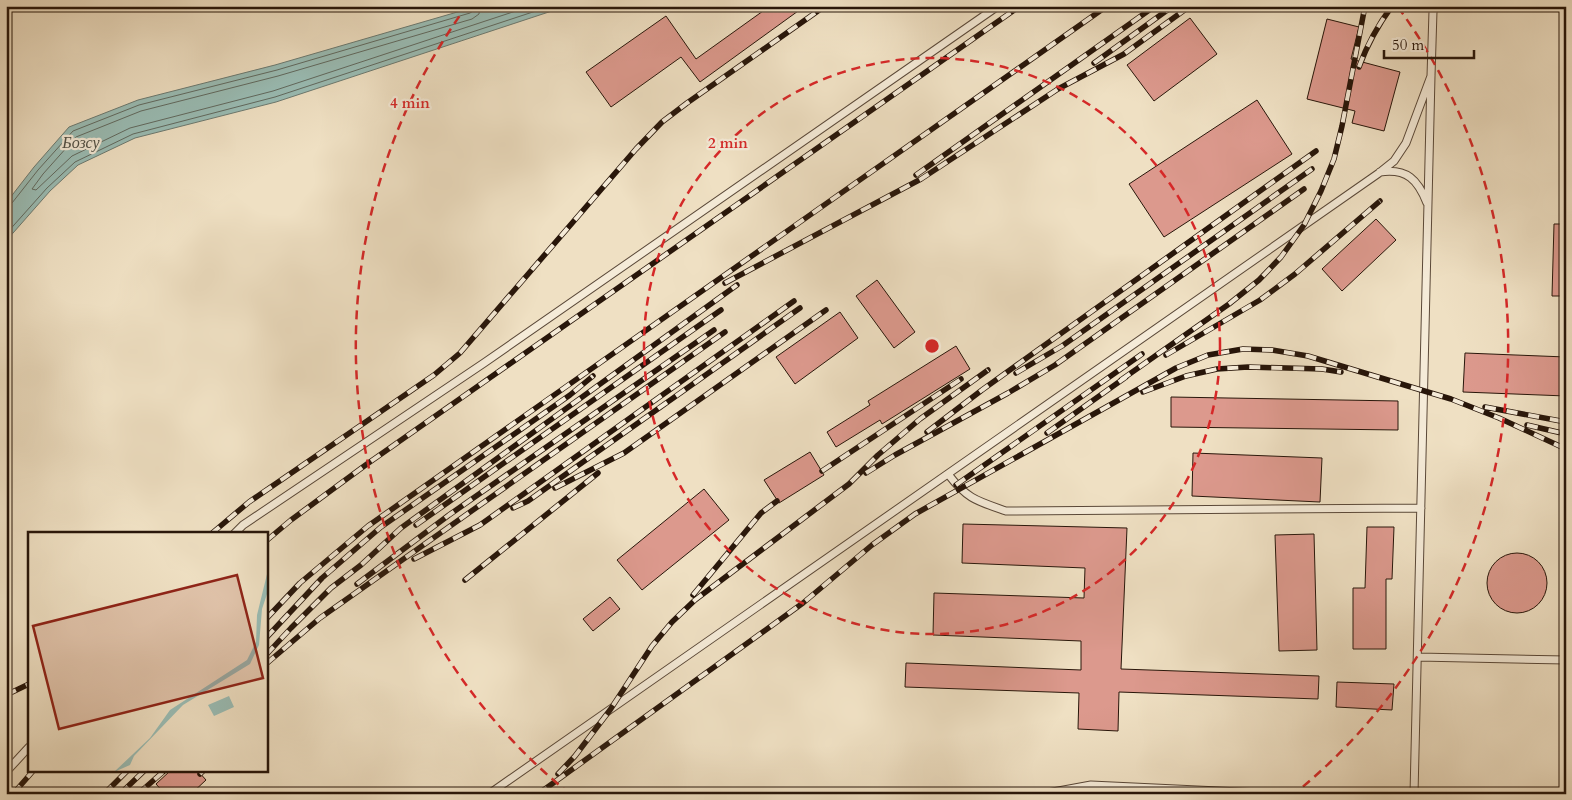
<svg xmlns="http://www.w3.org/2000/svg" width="1572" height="800" font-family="Cardo,serif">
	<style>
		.water { fill: #9abdb5; stroke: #6c7a71 }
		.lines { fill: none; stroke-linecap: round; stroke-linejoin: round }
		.shore { stroke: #616a60; stroke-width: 1 }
		.building { fill: #dc998d; stroke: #28160a }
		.service-casing { stroke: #5a4838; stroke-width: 9 }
		.service { stroke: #f5ebd8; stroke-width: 7 }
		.rail-casing { stroke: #28160a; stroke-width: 5.5 }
		.rail { stroke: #f5ebd8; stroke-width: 4; stroke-dasharray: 11; stroke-linecap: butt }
		.ring { fill: none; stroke: #d62828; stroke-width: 2.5; stroke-dasharray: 9 6 }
		.labels { text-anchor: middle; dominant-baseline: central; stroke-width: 4.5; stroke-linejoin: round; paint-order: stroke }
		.water-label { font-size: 16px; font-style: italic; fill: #505046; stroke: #f5ebd8 }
		.view { fill: #8f2418; fill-opacity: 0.15; stroke: #8f2418; stroke-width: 2.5 }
		.inset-edge { fill: none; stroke: #28160a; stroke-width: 2.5 }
		.centre { fill: #d62828; stroke: #f5ebd8; stroke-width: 2.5 }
		.ring-label { font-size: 15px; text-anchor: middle; font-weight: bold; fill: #d62828; stroke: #f5ebd8; stroke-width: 4.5; stroke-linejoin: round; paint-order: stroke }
	</style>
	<rect width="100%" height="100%" fill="#efe0c3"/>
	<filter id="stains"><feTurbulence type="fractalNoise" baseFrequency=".004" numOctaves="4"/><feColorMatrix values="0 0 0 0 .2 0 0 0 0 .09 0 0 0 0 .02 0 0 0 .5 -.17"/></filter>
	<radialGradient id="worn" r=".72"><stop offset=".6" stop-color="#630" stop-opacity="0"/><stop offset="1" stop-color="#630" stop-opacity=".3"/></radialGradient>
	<!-- water -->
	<path class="water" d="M478 6H567L276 102 135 138 78 165 50 191 6 241V203L34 167 69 127 138 100 275 65Z"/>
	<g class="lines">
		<!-- shore -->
		<path class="shore" d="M480 6 479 14 472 19 278 76 141 111 76 137 43 174 32 189 36 190 72 156 130 128 273 91 531 6
			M6 205 12 203 38 170 73 131 139 105 277 70 470 13 473 11 474 6
			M6 234 47 188 75 162 133 134 275 97 551 6"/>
	</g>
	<!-- building -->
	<path class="building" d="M770 6H805L700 82 681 57 611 107 586 72 666 16 696 59Z
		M1190 18 1217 54 1154 101 1127 65Z
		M1327 19 1359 27 1351 59 1400 72 1384 131 1352 123 1355 111 1307 99Z
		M1257 100 1292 154 1164 237 1129 184Z
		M1376 219 1396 240 1342 291 1322 269Z
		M1554 224H1566V296H1552Z
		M877 280 915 332 894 348 856 296Z
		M840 312 858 338 795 384 776 357Z
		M956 346 970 369 882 424 880 420 836 447 827 432 870 405 868 401Z
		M1465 353 1566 357V396L1463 392Z
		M1171 397 1398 401V430L1171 427Z
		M810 452 824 475 779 503 764 480Z
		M1193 453 1322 458 1320 502 1192 496Z
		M704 489 729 520 642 590 617 560Z
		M963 524 1127 528 1121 669 1319 676 1318 699 1119 692 1118 731 1078 729 1079 693 905 687 906 663 1081 670V641L933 635 934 593 1084 598 1085 568 962 563Z
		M1367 527H1394L1392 579H1386V649H1353V588H1365Z
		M1314 534 1317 650 1279 651 1275 535Z
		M1487 583a30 30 0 1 1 60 0a30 30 0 1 1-60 0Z
		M610 597 620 609 593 631 583 619Z
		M1337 682 1394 684 1392 710 1336 707Z
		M170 771H198L206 780 191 794H165L156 784Z"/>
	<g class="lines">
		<!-- service casing -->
		<g class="service-casing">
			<path id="service" d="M1380 172C1407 168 1418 180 1427 203
				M948 474C967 499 977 501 1006 511L1421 508
				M234 534 243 525 484 363 998 6
				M1418 657 1566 660
				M6 772 29 747
				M489 794 1379 173 1394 161 1406 143 1431 76
				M1042 794 1091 785 1283 794
				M1414 794 1431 76 1433 11 1437 6"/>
		</g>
		<!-- service -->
		<use href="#service" class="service"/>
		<!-- rail casing -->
		<g class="rail-casing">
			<path id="rail" d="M1094 63 1173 6
				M1359 67C1367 45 1378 25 1392 6
				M916 175 1155 6
				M725 283 921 179 1058 89 1124 54 1190 6
				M1166 355 1260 300 1295 274 1380 201
				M1016 373 1062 346 1312 169
				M1121 380 1229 304 1259 280 1281 257 1304 225 1321 191 1334 159 1342 126 1365 6
				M1143 392 1186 376 1217 369 1248 367 1322 369 1341 372
				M1485 407 1566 422
				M1527 425 1566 434
				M927 432 982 390 1316 151
				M1047 433 1126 377
				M822 471 961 379
				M866 473 895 455 1008 393 1055 365 1304 189
				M956 485 1142 354
				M555 488 624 453 826 310
				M513 508 528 501 800 308
				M416 525 721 310
				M211 534 249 502 434 375 460 353 636 149 662 122 687 103 825 6
				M266 541 291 520 367 464 1020 6
				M414 559 480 525 794 301
				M465 580 598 473
				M357 584 449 515 714 330
				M693 595 761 513 777 501
				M266 619 300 583 368 526 1107 6
				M266 638 322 578 381 527 570 395 593 376
				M266 655 291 628 331 588 361 565 401 528 737 285
				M266 664 320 618 725 332
				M6 695 29 684
				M200 774 203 771
				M558 774 575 756 610 710 652 646 672 622 695 600 849 484 878 455 920 419 988 370
				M13 794 33 771
				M104 794 127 771
				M120 794 144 771
				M138 794 164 771
				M159 794 162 791
				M538 794 803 603 872 545 915 514 1176 368 1208 355 1243 349 1272 350 1308 356 1451 399 1499 418 1566 449"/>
		</g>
		<!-- rail -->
		<use href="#rail" class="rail"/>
	</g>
	<!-- distance rings -->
	<g class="ring">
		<circle cx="932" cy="346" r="288"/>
		<path d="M570 794A576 576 0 0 1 466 7M1398 7A576 576 0 0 1 1294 794"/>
	</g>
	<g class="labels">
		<!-- water labels -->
		<g class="water-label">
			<text x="81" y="143">Бозсу</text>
		</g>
	</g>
	<!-- overview -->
	<g transform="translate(28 532)">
		<rect width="240" height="240" fill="#efe0c3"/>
		<path d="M240 38V59L234 77 231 113 222 132 155 173 106 224 102 233 86 240 122 206 142 178 219 128 228 110 229 83ZM201 164 206 175 186 184 180 173Z" fill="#9abdb5"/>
		<path class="view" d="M209 43 235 146 31 197 5 94Z"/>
		<rect width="240" height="240" class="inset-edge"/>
	</g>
	<circle cx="932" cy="346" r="8" class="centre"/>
	<g class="ring-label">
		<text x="410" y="108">4 min</text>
		<text x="728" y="148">2 min</text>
	</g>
	<!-- margin -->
	<rect width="1572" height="800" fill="none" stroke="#efe0c3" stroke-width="25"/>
	<rect x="8" y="8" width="1557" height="785" fill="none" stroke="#28160a" stroke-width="2.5"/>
	<rect x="12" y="12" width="1547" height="775" fill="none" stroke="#28160a"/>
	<!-- scale -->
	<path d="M1384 50v8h90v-8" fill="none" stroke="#28160a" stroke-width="2.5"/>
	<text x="1392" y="50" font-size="15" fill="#28160a" stroke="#f5ebd8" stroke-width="4" paint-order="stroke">50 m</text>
	<rect width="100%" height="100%" filter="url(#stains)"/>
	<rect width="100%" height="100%" fill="url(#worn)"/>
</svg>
